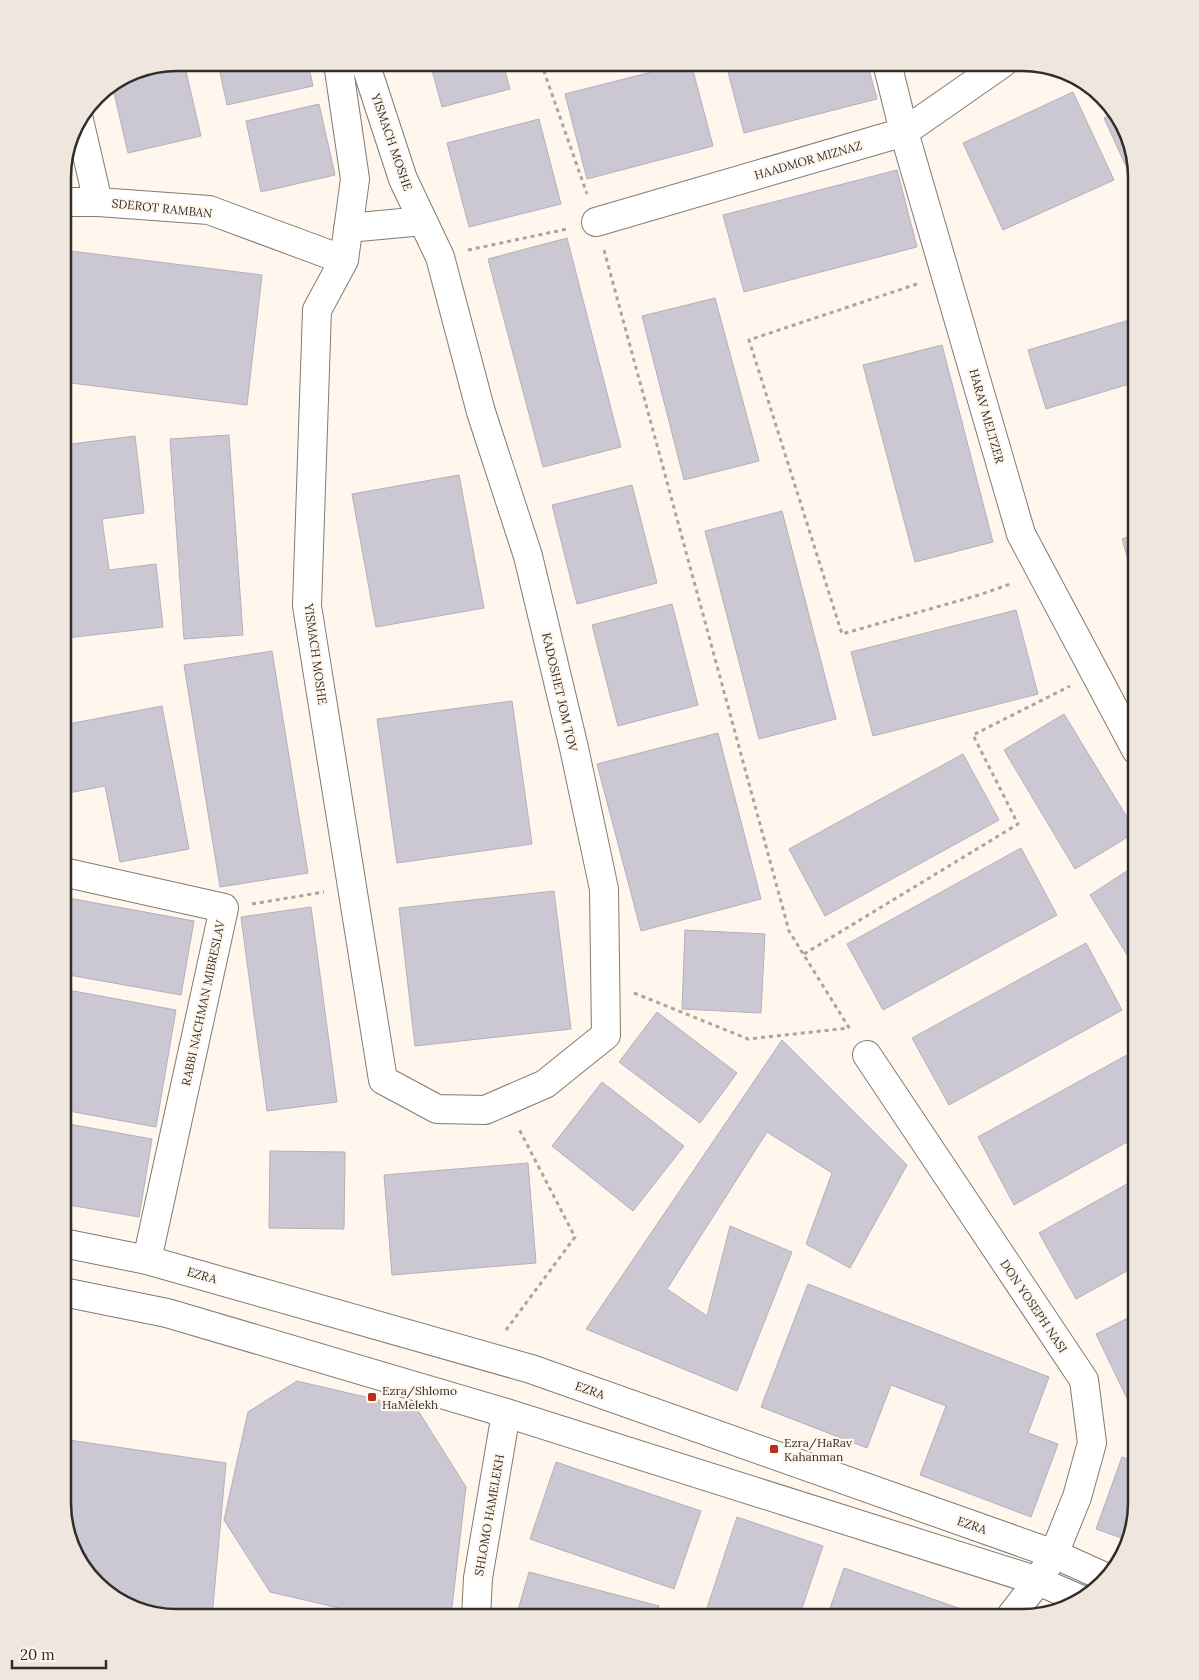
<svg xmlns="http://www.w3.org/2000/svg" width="1199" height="1680" font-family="Lora,serif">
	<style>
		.building { fill: #ccc8d3; stroke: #b4b0bb }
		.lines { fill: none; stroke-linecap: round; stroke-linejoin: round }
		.street-casing { stroke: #827b72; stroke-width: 30 }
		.secondary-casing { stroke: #827b72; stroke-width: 30 }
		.path { stroke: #aba59e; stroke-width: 3; stroke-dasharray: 4 4; stroke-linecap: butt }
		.street { stroke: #fff; stroke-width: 28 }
		.secondary { stroke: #fff; stroke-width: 28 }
		.poi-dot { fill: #bb2e1e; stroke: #fff6ed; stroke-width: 2 }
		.labels { text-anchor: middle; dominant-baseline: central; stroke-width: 4.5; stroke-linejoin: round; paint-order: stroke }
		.street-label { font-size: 12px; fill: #312e2a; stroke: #fff6ed }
		.poi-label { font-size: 12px; fill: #312e2a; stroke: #fff6ed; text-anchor: start }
		.rim { fill: none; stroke: #312e2a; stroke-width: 2.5 }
	</style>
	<rect width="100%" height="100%" fill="#fff6ed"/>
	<!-- building -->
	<path class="building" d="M177 62 184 63 201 136 128 153 112 84 133 71Z
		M218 63H308L313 86 227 105Z
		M430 63H503L510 89 442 107Z
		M687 63H691L713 146 587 179 565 94Z
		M762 63H867L877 99 744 133 728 72Z
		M1073 92 1114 180 1003 230 963 143Z
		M319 104 335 175 261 192 246 121Z
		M1115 113 1121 119 1136 177V188L1104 118Z
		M539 119 561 204 469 227 447 143Z
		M897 170 917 247 744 292 723 215Z
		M567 238 621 447 543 467 488 259Z
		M63 250 262 275 247 405 63 382Z
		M715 298 759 461 684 480 642 316Z
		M1136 318V382L1046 409 1028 350Z
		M942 345 993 542 915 562 863 365Z
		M229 435 243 635 184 639 170 439Z
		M135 436 144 513 102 519 109 570 156 564 163 627 66 638 63 614V445Z
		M459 475 484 608 376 627 352 494Z
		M632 485 657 583 577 604 552 505Z
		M782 511 836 719 759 739 705 531Z
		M1136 534V588L1122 539Z
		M672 604 698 705 618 726 592 625Z
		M1016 610 1038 694 873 736 851 652Z
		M272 651 308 873 220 887 184 665Z
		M63 670 66 706H63Z
		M512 701 532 844 397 863 377 719Z
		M162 706 189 849 120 862 105 786 63 794V725Z
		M1064 714 1136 832 1075 869 1004 750Z
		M718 733 761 899 641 931 597 764Z
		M963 754 999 820 825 916 789 849Z
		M1021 848 1057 915 883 1010 847 944Z
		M1136 865V969L1090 895Z
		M554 891 571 1029 415 1046 399 908Z
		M63 897 194 921 181 995 63 974Z
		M311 907 337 1102 267 1111 241 917Z
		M685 930 765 934 761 1013 682 1009Z
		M1086 943 1122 1010 949 1105 912 1038Z
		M63 989 176 1010 156 1127 63 1110Z
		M657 1012 737 1073 700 1123 619 1062Z
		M782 1040 907 1165 850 1268 806 1244 832 1173 767 1132 667 1289 707 1316 730 1226 792 1252 737 1391 586 1329Z
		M1136 1050V1137L1014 1205 978 1137Z
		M602 1082 684 1146 633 1211 552 1146Z
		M63 1123 152 1139 139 1217 63 1204Z
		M270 1151 345 1152 344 1229 269 1228Z
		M528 1163 536 1263 392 1275 384 1175Z
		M1136 1179V1266L1076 1299 1039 1233Z
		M808 1284 1049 1377 1028 1433 1058 1444 1031 1517 920 1475 946 1406 891 1385 867 1448 761 1407Z
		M1136 1314V1414L1135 1415 1096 1334Z
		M297 1381 417 1409 466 1487 452 1607 436 1617H378L270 1592 224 1520 248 1412Z
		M69 1440 226 1463 212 1617H170L119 1602 78 1561 63 1504Z
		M1122 1457 1136 1462V1503L1127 1540 1096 1529Z
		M556 1462 701 1511 674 1589 530 1539Z
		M737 1517 823 1546 799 1617H704Z
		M844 1568 967 1611 964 1617H827Z
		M529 1572 659 1606 656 1617H516Z"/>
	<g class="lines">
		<!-- street casing -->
		<g class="street-casing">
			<path id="street" d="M338 63 355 179 344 260 317 310 307 606 383 1080 437 1109 485 1110 545 1084 606 1035 604 889 574 748 528 556 481 412 440 257 403 179 365 63
				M887 63 904 132 1021 534 1136 750
				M79 120 98 202
				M63 202H98L209 210 344 260
				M596 222 904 132 1003 63
				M348 228 423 221
				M63 872 224 908 147 1260
				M867 1055 1084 1380 1092 1443 1077 1497 1054 1554 1038 1581 1010 1617
				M476 1617 478 1578 506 1413"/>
		</g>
		<!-- secondary casing -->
		<g class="secondary-casing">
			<path id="secondary" d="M63 1243 147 1260 531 1369 1054 1554 1105 1577
				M63 1292 167 1313 506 1413 1038 1581 1082 1600"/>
		</g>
		<!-- path -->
		<path class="path" d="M541 63 587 194
			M468 250 567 229
			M604 250 789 931 851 1031
			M917 284 749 340 842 634 979 595 1013 583
			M252 904 324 892
			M804 954 1018 824 973 735 1070 686
			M634 993 748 1039 849 1028
			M506 1330 575 1237 518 1127"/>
		<!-- street -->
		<use href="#street" class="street"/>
		<!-- secondary -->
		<use href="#secondary" class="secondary"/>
	</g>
	<!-- markers -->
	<g class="poi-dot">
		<rect x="367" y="1392" width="10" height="10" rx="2.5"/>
		<rect x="769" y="1444" width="10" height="10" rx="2.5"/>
	</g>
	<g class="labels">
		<!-- street labels -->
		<g class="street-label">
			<text transform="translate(392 142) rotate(71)">YISMACH MOSHE</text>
			<text transform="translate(808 160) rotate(-16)">HAADMOR MIZNAZ</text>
			<text transform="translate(162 208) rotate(6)">SDEROT RAMBAN</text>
			<text transform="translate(987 416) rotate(74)">HARAV MELTZER</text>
			<text transform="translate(316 654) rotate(82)">YISMACH MOSHE</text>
			<text transform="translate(560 692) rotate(77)">KADOSHET JOM TOV</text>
			<text transform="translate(203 1003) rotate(-78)">RABBI NACHMAN MIBRESLAV</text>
			<text transform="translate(202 1275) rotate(16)">EZRA</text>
			<text transform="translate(1034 1306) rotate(56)">DON YOSEPH NASI</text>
			<text transform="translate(590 1390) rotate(19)">EZRA</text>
			<text transform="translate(489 1515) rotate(-80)">SHLOMO HAMELEKH</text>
			<text transform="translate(972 1525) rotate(19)">EZRA</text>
		</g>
		<!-- poi labels -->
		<g class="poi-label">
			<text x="382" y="1390">Ezra/Shlomo<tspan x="382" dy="14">HaMelekh</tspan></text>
			<text x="784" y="1442">Ezra/HaRav<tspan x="784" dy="14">Kahanman</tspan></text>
		</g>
	</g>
	<!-- crop -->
	<path d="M0 0H1199V1680H0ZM177 71H1022A106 106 0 0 1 1128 177V1503A106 106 0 0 1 1022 1609H177A106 106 0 0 1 71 1503V177A106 106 0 0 1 177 71Z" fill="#efe6dd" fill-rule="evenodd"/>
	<path class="rim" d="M177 71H1022A106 106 0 0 1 1128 177V1503A106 106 0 0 1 1022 1609H177A106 106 0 0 1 71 1503V177A106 106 0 0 1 177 71Z"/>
	<!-- scale -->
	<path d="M12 1660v8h94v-8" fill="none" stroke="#312e2a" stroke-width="2.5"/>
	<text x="20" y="1660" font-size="15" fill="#312e2a" stroke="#fff6ed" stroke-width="4" paint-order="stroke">20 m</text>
</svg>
